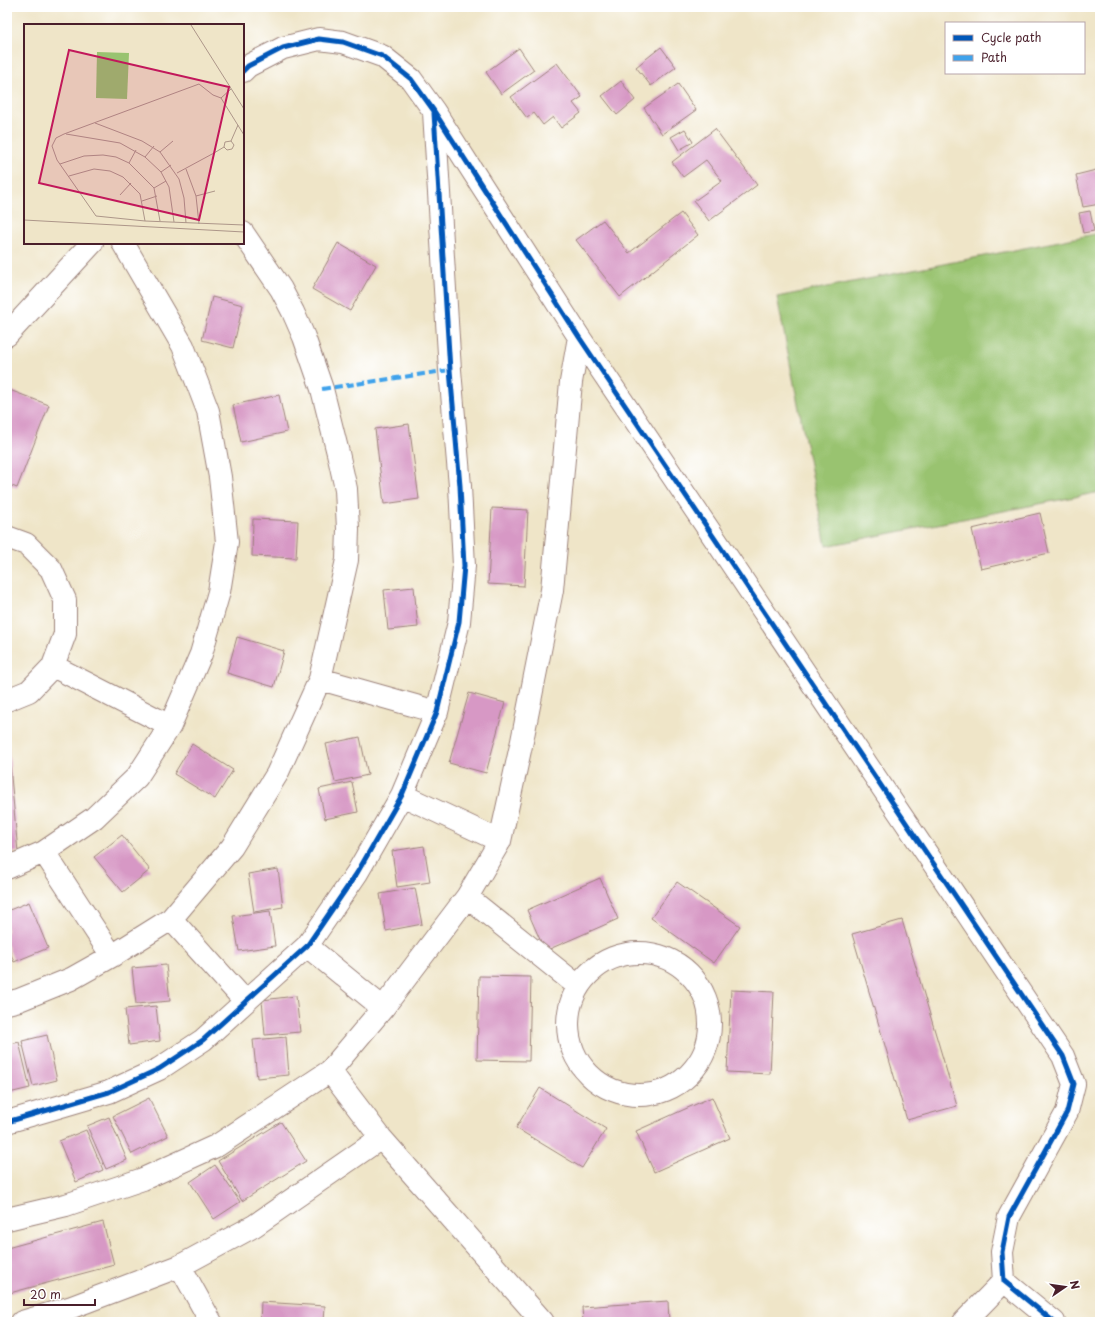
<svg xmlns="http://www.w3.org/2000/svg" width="1107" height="1329" font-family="'Playpen Sans',sans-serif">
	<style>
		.green { fill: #99c370; stroke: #72714e }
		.building { fill: #d798c5 }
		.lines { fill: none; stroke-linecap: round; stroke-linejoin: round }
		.minor-casing { stroke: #9c827a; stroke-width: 24 }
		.minor { stroke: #fff; stroke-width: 22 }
		.quiet { stroke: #40a2eb; stroke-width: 4; stroke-dasharray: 8 4; stroke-linecap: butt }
		.cycleway-casing { stroke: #fff; stroke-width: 8 }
		.cycleway { stroke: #0057b8; stroke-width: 5 }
		.inset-road { fill: none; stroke: #ad9689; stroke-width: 1 }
		.view { fill: #c2185b; fill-opacity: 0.15; stroke: #c2185b; stroke-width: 2 }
		.inset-edge { fill: none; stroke: #4a1f2b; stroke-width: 2 }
	</style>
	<rect width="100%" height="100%" fill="#fff"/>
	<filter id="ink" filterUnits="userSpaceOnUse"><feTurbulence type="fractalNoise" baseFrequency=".025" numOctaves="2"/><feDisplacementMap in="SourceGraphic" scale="8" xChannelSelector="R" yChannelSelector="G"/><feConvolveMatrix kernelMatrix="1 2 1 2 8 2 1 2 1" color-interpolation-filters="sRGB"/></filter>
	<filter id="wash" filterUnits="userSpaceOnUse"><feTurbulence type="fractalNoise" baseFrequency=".012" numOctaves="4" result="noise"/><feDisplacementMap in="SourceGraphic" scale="16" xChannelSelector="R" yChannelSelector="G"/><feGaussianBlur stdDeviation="0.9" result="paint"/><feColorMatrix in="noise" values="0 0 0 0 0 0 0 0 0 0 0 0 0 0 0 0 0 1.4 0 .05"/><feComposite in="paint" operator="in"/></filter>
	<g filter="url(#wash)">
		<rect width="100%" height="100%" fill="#efe5c8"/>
		<!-- green -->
		<path class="green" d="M1100 233V492L826 546 777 297Z"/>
		<g id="blocks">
			<!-- building -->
			<path class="building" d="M661 47 676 67 651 86 636 67Z
				M519 48 534 70 501 94 486 72Z
				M557 63 582 97 573 103 581 113 561 128 553 117 543 125 534 113 527 118 511 97Z
				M621 81 635 100 617 115 602 96Z
				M678 84 696 110 662 134 644 108Z
				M685 129 693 142 679 150 671 137Z
				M715 129 757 185 709 221 694 201 722 181 706 160 683 177 672 162Z
				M1100 169V204L1083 207 1076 175Z
				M1090 211 1094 231 1083 233 1079 213Z
				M681 213 698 235 620 297 576 240 603 220 629 253Z
				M338 243 376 265 350 311 312 289Z
				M212 297 243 305 233 348 202 340Z
				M7 389 49 405 17 488 7 484Z
				M279 395 287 432 241 442 233 405Z
				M409 424 419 499 384 504 375 429Z
				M492 508 528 510 524 586 488 584Z
				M1040 513 1049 553 981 569 972 529Z
				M253 519 298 521 296 558 252 556Z
				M414 587 418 627 388 630 384 590Z
				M237 637 284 651 274 687 227 673Z
				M469 693 505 703 486 773 449 763Z
				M360 737 368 775 335 782 326 744Z
				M7 744H8L18 852 7 853Z
				M192 744 233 770 215 799 174 774Z
				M352 782 358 812 325 819 319 789Z
				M122 835 150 870 123 892 94 857Z
				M424 846 430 882 397 887 392 851Z
				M278 869 283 907 254 912 248 874Z
				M600 878 618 919 545 951 527 910Z
				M677 882 740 926 714 963 651 918Z
				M415 888 422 924 386 931 380 894Z
				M29 902 48 948 14 962 7 944V911Z
				M270 911 275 946 239 951 233 916Z
				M902 920 957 1106 907 1120 852 934Z
				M166 965 170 1001 136 1004 132 968Z
				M479 976 531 977 529 1061 477 1060Z
				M731 990 774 992 770 1074 727 1072Z
				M296 996 300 1032 265 1035 262 1000Z
				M156 1006 160 1041 129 1045 125 1009Z
				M47 1035 57 1080 33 1086 22 1041Z
				M286 1037 289 1075 257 1078 253 1040Z
				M19 1042 30 1088 9 1093 7 1085V1045Z
				M540 1088 606 1129 582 1168 516 1128Z
				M712 1097 730 1138 654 1172 636 1131Z
				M149 1098 168 1136 132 1154 113 1116Z
				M109 1117 127 1160 106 1169 87 1126Z
				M281 1122 306 1161 242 1201 218 1161Z
				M86 1130 103 1170 76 1182 59 1141Z
				M215 1165 240 1202 214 1219 190 1182Z
				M103 1222 114 1265 10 1293 7 1284V1248Z
				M668 1301 669 1322H583L582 1307Z
				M261 1302 325 1306 324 1322H260Z"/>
		</g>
	</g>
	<g filter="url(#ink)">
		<use href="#blocks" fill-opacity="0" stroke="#9c827a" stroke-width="1"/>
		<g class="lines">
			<!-- minor casing -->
			<g class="minor-casing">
				<path id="minor" d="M243 71 248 66 283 48 319 39 343 42 382 56 411 79 434 111 579 337 1063 1056 1074 1084 1067 1112 1009 1217 1002 1252 1004 1281 1054 1322
					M7 335 92 243
					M7 537 26 544 51 569 65 600V634L53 666 29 691 7 700
					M53 666 170 726
					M320 679 437 712
					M402 795 500 841
					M44 852 112 956
					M7 868 44 852 94 818 137 777 170 726 201 654 219 592 227 542 220 477 208 411 183 346 123 243
					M467 897 578 986
					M171 919 245 1001
					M307 946 383 1008
					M568 1024a71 71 0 1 1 142 0a71 71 0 1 1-142 0Z
					M7 1003 19 1000 71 979 112 956 171 919 232 847 277 774 320 679 347 560 348 529 346 489 338 453 322 389 304 337 293 312 281 289 243 233
					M330 1071 381 1138 543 1322
					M7 1122 109 1092 159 1069 203 1040 307 946 357 873 402 795 437 712 459 622 464 566 460 486 450 370 434 112
					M7 1219 66 1205 143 1179 218 1145 330 1071 383 1008 467 897 500 841 522 741 552 590 571 382 579 337
					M180 1266 211 1322
					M22 1322 72 1307 180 1266 254 1226 381 1138
					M964 1322 1004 1281"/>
			</g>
			<!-- minor -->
			<use href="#minor" class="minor"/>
			<!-- quiet -->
			<path class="quiet" d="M322 389 450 370"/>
			<!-- cycleway casing -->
			<g class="cycleway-casing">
				<path id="cycleway" d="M243 71 248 66 283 48 319 39 343 42 382 56 411 79 434 111 579 337 1063 1056 1074 1084 1067 1112 1009 1217 1002 1252 1004 1281 1054 1322
					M7 1122 109 1092 159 1069 203 1040 307 946 357 873 402 795 437 712 459 622 464 566 460 486 450 370 434 113"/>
			</g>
			<!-- cycleway -->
			<use href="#cycleway" class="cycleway"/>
		</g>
	</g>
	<!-- overview -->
	<g transform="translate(24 24)">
		<rect width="220" height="220" fill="#efe5c8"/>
		<path d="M73 28 105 29 103 75 72 74Z" fill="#99c370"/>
		<path class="inset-road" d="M167 1 220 85M197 74 207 65M71 99 118 117 136 128 155 155 160 174 162 199M42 110 96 119 121 133 137 148 145 163 150 198M220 111 197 74 189 71 175 60 40 110 32 114 28 122 33 136 72 192 121 197 220 201M207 117 214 101M200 123 203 126 208 125 210 121 207 117M136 128 149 117M121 133 130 122M105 139 112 126M36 140 60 132 79 131 92 133 105 139 130 164 136 197M162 145 172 172 175 200M137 148 147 141M153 149 190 129 200 123 201 118 207 117M45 152 70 145 86 147 99 153 116 170 121 197M130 164 142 157M96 171 107 159M172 172 191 167M118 177 133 172M0 196 220 208"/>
		<path class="view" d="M45 26 205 63 175 196 15 159Z"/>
		<rect width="220" height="220" class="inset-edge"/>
	</g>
	<!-- margin -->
	<rect width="1107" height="1329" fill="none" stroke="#fff" stroke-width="24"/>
	<!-- legend -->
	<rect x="945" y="22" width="140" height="52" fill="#ffffff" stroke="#b7a5aa"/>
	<rect x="953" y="35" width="20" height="6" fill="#0057b8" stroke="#b7a5aa"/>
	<text x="981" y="42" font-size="12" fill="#4a1f2b">Cycle path</text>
	<rect x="953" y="55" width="20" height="6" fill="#40a2eb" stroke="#b7a5aa"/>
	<text x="981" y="62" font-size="12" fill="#4a1f2b">Path</text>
	<!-- north arrow -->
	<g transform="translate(1065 1287) rotate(77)" stroke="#ffffff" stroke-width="3" paint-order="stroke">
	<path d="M0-3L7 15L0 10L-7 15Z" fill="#4a1f2b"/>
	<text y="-6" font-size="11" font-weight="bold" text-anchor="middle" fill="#4a1f2b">N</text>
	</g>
	<!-- scale -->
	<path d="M24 1299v6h71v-6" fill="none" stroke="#4a1f2b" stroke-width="2"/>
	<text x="30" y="1299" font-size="12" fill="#4a1f2b" stroke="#ffffff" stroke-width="3" paint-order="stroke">20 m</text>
</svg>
